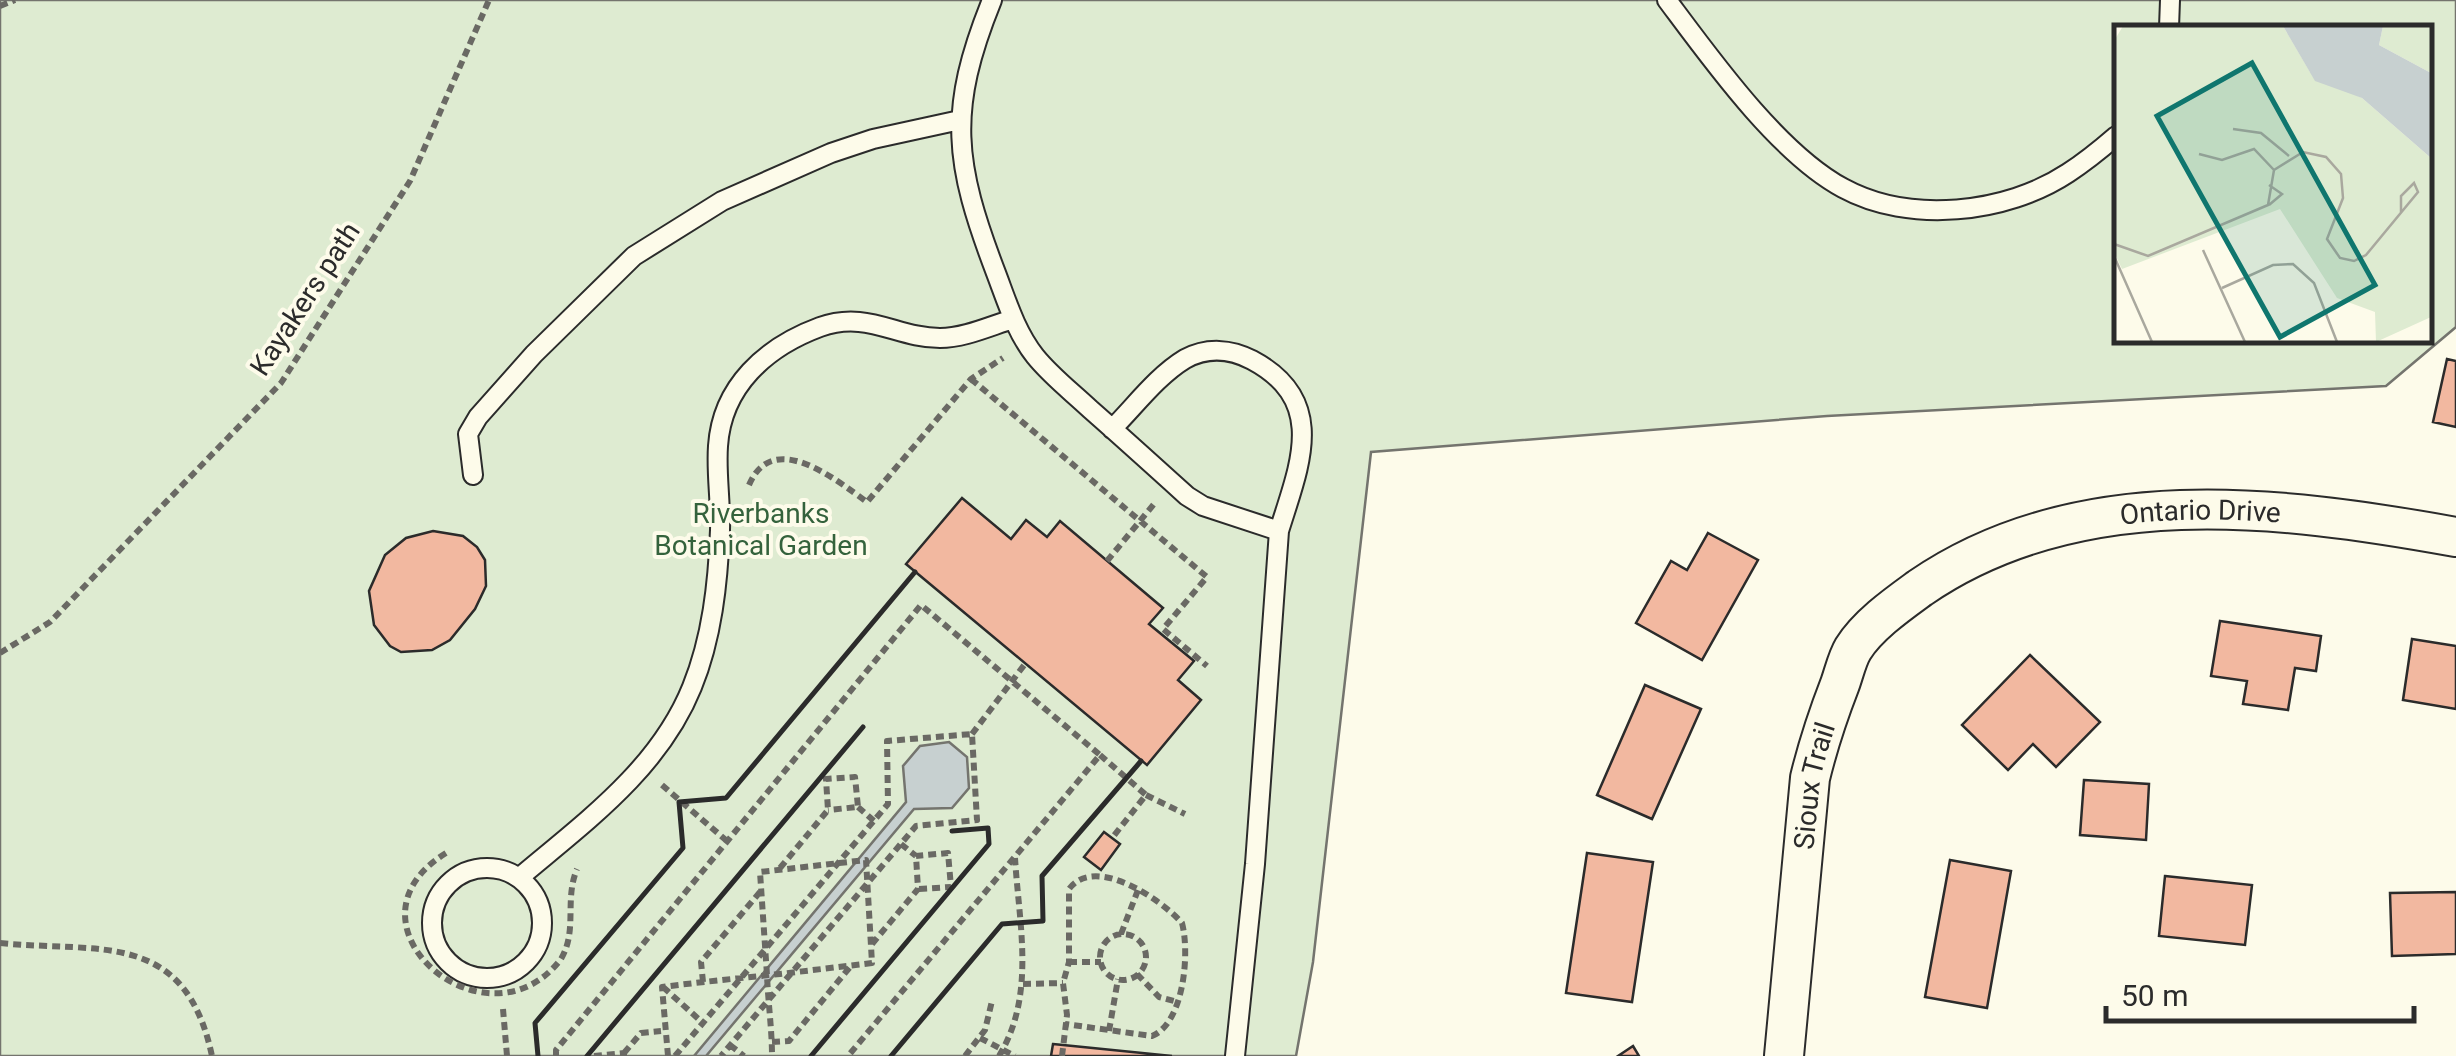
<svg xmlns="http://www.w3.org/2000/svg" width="2456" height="1056" font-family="Roboto,sans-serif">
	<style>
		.green { fill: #deebd1; stroke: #74746e; stroke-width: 2.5; fill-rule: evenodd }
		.water { fill: #c7d0d0; stroke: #74746e; stroke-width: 2.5 }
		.building { fill: #f2b8a0; stroke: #2b2b2b; stroke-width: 2.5 }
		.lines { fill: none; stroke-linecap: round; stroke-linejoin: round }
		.lane-casing { stroke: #2b2b2b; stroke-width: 22 }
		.street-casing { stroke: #2b2b2b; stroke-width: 42 }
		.path { stroke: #6a6964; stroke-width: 6; stroke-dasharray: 8 5; stroke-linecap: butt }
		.lane { stroke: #fdfbea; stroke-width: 18 }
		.street { stroke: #fdfbea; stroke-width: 38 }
		.wall { stroke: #2b2b2b; stroke-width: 5 }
		.labels { text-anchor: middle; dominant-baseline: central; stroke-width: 8; stroke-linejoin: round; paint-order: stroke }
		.street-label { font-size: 28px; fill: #2b2b2b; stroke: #fdfbea }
		.park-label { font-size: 28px; fill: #34623c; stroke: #fdfbea }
		.inset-road { fill: none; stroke: #a9a89e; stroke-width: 2.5 }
		.view { fill: #0f766e; fill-opacity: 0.15; stroke: #0f766e; stroke-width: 5 }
		.inset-edge { fill: none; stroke: #2b2b2b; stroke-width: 5 }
	</style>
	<rect width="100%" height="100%" fill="#fdfbea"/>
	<!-- green -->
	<path class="green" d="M0 0H2456V327L2386 386 1827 416 1371 452 1313 962 1296 1056H0ZM2116 28H2428V340H2116Z"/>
	<!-- water -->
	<path class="water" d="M949 742 967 757 969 788 952 808 914 809 706 1056H694L906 802 903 766 920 746Z"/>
	<!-- building -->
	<path class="building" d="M2447 359 2456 361V427L2433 422Z
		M962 498 1011 539 1026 520 1047 537 1060 521 1163 608 1149 624 1194 661 1178 680 1201 700 1147 765 906 564Z
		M433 531 463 536 477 547 485 560 486 586 475 609 450 640 432 650 401 652 390 646 374 625 369 591 385 555 406 538Z
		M1708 533 1758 560 1702 660 1636 623 1671 561 1687 570Z
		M2220 621 2321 636 2316 671 2295 668 2288 710 2243 704 2247 681 2211 676Z
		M2412 639 2456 646V709L2403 700Z
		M2030 655 2100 722 2056 767 2033 744 2008 770 1962 725Z
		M1645 685 1701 709 1652 819 1597 795Z
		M2084 780 2149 784 2146 840 2080 835Z
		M1104 832 1120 844 1101 870 1084 857Z
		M1587 853 1653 862 1632 1002 1566 993Z
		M1950 860 2011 871 1987 1008 1925 997Z
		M2165 876 2252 885 2245 945 2159 936Z
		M2456 892V954L2392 956 2390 893Z
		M1053 1044 1063 1045 1172 1056H1051Z
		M1633 1046 1639 1056H1618Z"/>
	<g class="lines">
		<!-- lane casing -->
		<g class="lane-casing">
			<path id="lane" d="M992 0C947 111 954 163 996 273 1007 302 1016 332 1035 356 1051 376 1072 392 1090 409 1123 438 1155 467 1187 496L1203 506 1279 531 1255 864 1235 1056
				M1667 0C1711 59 1778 153 1843 188 1909 224 2006 214 2068 173 2085 162 2101 149 2116 136
				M2169 28 2170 0
				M1112 429C1135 406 1157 376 1185 359 1207 347 1231 349 1252 360 1329 401 1299 466 1279 531
				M473 475 468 434 478 417 534 354 634 256 722 201 831 153 873 139 960 120
				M432 923a55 55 0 1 1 110 0a55 55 0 1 1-110 0Z
				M520 877C585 822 659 769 692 687 712 638 718 583 720 530 721 502 716 474 718 446 722 386 766 347 820 327 867 310 897 338 940 338 964 338 990 326 1013 319"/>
		</g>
		<!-- street casing -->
		<g class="street-casing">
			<g id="street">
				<path id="s1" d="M1784 1056 1810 778C1818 745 1828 715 1840 684 1844 673 1847 659 1853 649 1868 625 1898 604 1920 588 2077 480 2279 505 2456 537"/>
			</g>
		</g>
		<!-- path -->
		<path class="path" d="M0 6 15 0
			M971 379 1207 577 1163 629 1207 666
			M749 485C773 428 836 480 867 502L971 379 1003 358
			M1107 561 1154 504
			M0 653 50 622 281 383 410 181 489 0
			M972 734 1025 664
			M1100 755 1146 795 1112 838
			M662 785 727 841
			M1146 795 1185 814
			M858 807 874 821
			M901 844 916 856
			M446 853C331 924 487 1056 561 959 578 930 564 900 577 869
			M780 868 828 810 826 779 855 777 858 807 828 810
			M1121 934 1138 890
			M1100 957a23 23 0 1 1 46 0a23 23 0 1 1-46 0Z
			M0 943C100 953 185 929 212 1056
			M872 944 918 889 916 856 948 853 951 887 918 889
			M1069 962H1101
			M1137 974 1159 997 1178 1002
			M703 982 701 962 760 892
			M1023 984 1063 983
			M663 987 703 1023
			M503 1009 507 1056
			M1109 1031 1118 979
			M980 1038 1015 1056
			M772 1042 789 1041 850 967
			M730 1045 744 1056
			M624 1053 641 1033 661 1031
			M556 1056V1050L921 605 1100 755 848 1056
			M594 1056 624 1053V1056
			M668 1056 662 987C701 982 741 978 780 974L872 963 866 860 760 872 767 975C768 1002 772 1029 772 1056
			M675 1056 888 804 887 741 972 734 977 820 916 826 721 1056
			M965 1056 985 1030 992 1001
			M999 1056C1036 995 1019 925 1015 858
			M1062 1056 1067 1015 1063 983 1069 962V889C1095 854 1162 900 1182 923 1190 953 1184 1023 1152 1036L1065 1024"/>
		<!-- lane -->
		<use href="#lane" class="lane"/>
		<!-- street -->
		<use href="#street" class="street"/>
		<!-- wall -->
		<path class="wall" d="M538 1056 535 1023 683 848 679 802 726 798 915 572
			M587 1056 863 727
			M811 1056 989 844 988 828 952 831
			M891 1056 1002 924 1043 921 1042 876 1141 761"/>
	</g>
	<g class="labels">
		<!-- street labels -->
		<g class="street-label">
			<text transform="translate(305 299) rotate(-57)">Kayakers path</text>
			<text stroke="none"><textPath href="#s1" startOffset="802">Ontario Drive</textPath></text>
			<text stroke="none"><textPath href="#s1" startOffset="272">Sioux Trail</textPath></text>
		</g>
		<!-- park labels -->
		<g class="park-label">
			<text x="761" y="513">Riverbanks<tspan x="761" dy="32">Botanical Garden</tspan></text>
		</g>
	</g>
	<!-- overview -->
	<g transform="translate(2114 25)">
		<rect width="318" height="318" fill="#fdfbea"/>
		<path d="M9 1H169L196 47 248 73 317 133V292L262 317 261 287 223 273 166 184 8 244 0 227V16ZM269 1H317V48L265 20Z" fill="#deebd1"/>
		<path d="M169 1H269L265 20 317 48V133L248 73 201 56Z" fill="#c7d0d0"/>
		<path class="inset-road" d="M119 104 147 108 175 131M85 129 108 135 140 124 160 145M155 180 168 169 155 160M0 219 34 231 154 180 160 145 189 127 212 132 227 149 229 173 213 214 226 233 240 236 252 230 304 167 300 158 287 171V187M89 225 131 317M0 231 38 317M108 263 159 240 179 239 200 258 223 317"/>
		<path class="view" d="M138 38 261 260 166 312 43 91Z"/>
		<rect width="318" height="318" class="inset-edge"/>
	</g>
	<!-- scale -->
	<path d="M2106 1006v15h308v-15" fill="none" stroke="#2b2b2b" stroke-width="5"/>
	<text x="2121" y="1006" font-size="30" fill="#2b2b2b" stroke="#fdfbea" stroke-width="8" paint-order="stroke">50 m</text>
</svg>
